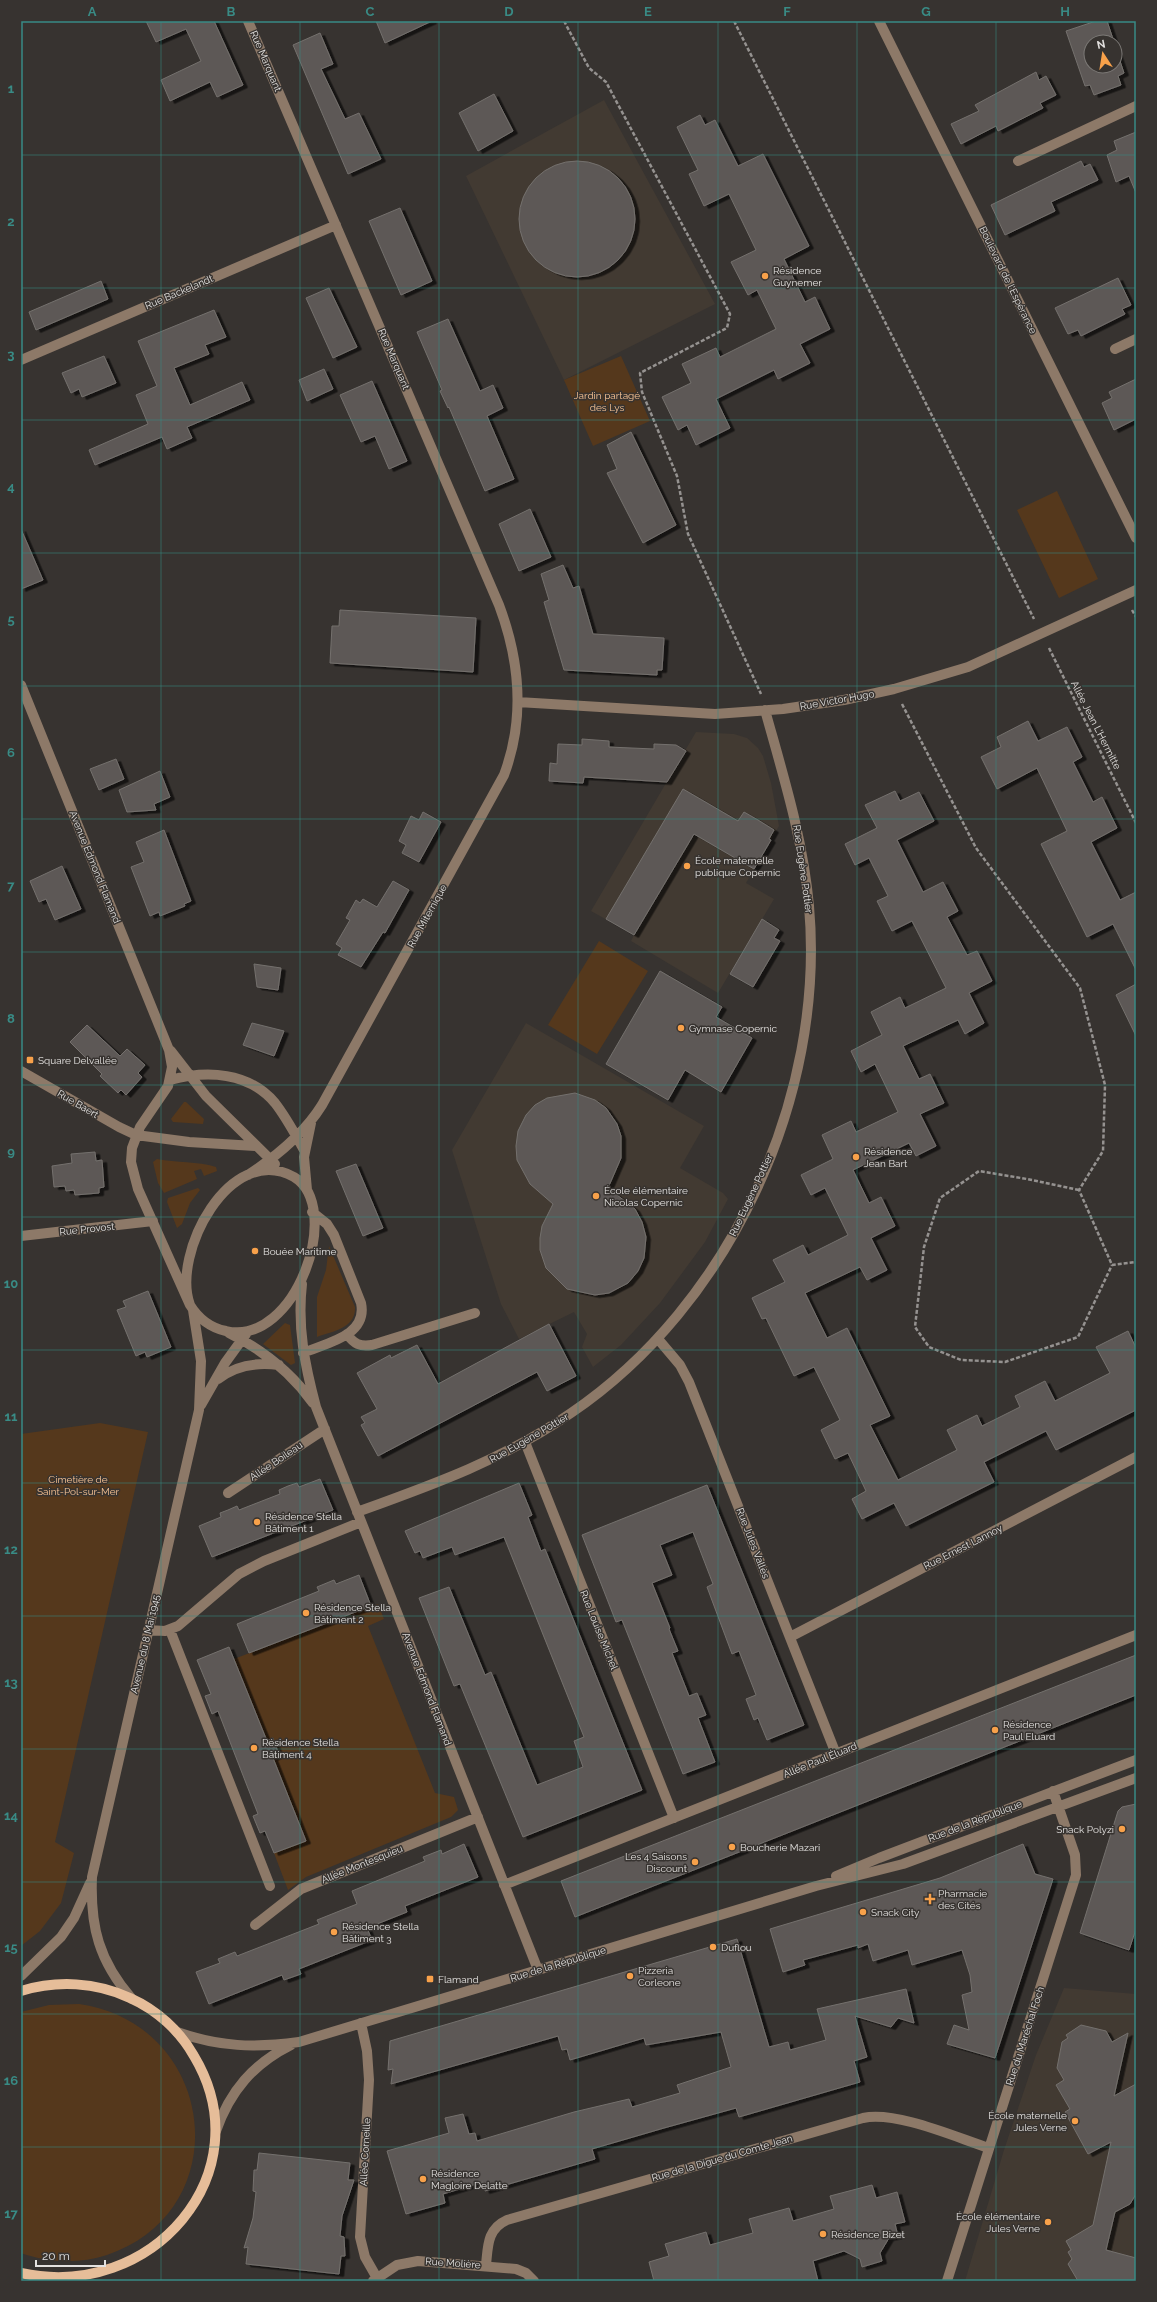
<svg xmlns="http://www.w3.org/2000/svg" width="1157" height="2302" font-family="Raleway,sans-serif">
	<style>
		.built { fill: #423a32 }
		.green { fill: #55381c }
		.building { fill: #5d5956; stroke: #74706d; filter: url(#shadow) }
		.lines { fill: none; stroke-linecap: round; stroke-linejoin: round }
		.path { stroke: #959290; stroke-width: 2.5; stroke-dasharray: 4 2; stroke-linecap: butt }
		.minor { stroke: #8d7968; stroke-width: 10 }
		.major { stroke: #e6bd99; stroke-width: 10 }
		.grid { fill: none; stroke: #398b85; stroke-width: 1; stroke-opacity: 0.55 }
		.poi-dot { fill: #f8a14a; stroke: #373330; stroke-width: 1.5 }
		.labels { text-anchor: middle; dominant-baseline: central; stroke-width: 3; stroke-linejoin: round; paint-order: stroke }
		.street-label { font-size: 10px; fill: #e3e1df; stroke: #373330 }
		.poi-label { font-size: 10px; fill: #e3e1df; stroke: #373330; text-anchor: start }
		.park-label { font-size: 10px; fill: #fac494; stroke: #373330 }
		.neatline { fill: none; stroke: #398b85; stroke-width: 1.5 }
		.grid-label { font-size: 13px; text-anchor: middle; font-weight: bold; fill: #398b85 }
	</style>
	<defs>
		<filter id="shadow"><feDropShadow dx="4.5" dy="2.5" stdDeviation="0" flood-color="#0009"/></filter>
	</defs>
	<rect width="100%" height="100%" fill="#373330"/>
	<!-- built -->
	<path class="built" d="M604 100 715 304 564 380 466 176Z
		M696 732 734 734 747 738 758 748 763 756 771 783 779 826 746 883 774 899 718 993 631 941 634 935 591 911Z
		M526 1023 704 1126 680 1168 723 1193 728 1199 705 1242 660 1303 621 1345 593 1367 582 1347 587 1334 574 1312 519 1339 501 1304 452 1150Z
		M1064 1988 1136 1994V2281H965L1004 2150 1036 2055Z"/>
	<!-- green -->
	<path class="green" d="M621 356 650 421 593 446 564 380Z
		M1057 491 1098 579 1059 598 1017 510Z
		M599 941 648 971 597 1054 548 1025Z
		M184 1102H186L204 1119 203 1124 173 1122 171 1119Z
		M157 1159C177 1163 197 1161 216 1167L217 1171 204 1176 201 1169 194 1171 197 1179 164 1193 158 1183 153 1162Z
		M198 1188 200 1190 190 1203 182 1224 177 1228 167 1202 168 1198Z
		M329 1246 355 1307C356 1328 334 1331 317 1337V1297L326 1270Z
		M285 1323 290 1325 295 1363 291 1365 263 1344Z
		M100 1423 148 1432 55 1842 74 1853 61 1903 40 1931 21 1946V1434Z
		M378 1604 384 1619 368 1626 435 1793 454 1797 458 1810 451 1817 306 1877 288 1890 274 1853 306 1841 273 1758 279 1755 273 1739 267 1741 234 1659Z
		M79 2004C217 2024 239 2210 107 2255 79 2264 49 2263 21 2253V2012L49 2005Z"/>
	<!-- building -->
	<path class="building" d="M146 21H214L243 85 217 97 210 82 170 101 161 80 201 61 186 29 156 42Z
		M376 21H432L385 43Z
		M1096 21H1107L1114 42H1091V66H1115V46L1124 73 1118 76 1121 85 1094 95 1090 85 1085 86 1066 31Z
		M320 33 333 64 321 69 345 119 359 113 381 159 348 174 293 45Z
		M1036 72 1039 80 1046 76 1056 95 1040 103 1043 108 998 131 996 126 961 144 951 124 979 111 975 105Z
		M494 94 513 131 478 151 459 113Z
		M700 115 705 125 715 120 738 166 763 154 809 246 784 259 805 302 815 297 830 329 800 344 810 363 778 379 774 370 716 399 730 428 696 445 687 425 678 430 662 397 691 383 682 364 716 348 720 357 776 329 757 290 748 295 731 262 756 250 729 194 704 206 689 174 698 170 677 127Z
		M1136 132V193L1129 176 1116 182 1107 155 1117 150 1114 141Z
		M1081 161 1084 167 1090 164 1098 180 1051 202 1055 211 1005 235 991 205Z
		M519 219a58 58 0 1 1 116 0a58 58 0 1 1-116 0Z
		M400 208 432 281 401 295 369 221Z
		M1118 278 1131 305 1122 309 1125 314 1081 336 1078 330 1068 334 1055 308Z
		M101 281 108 299 36 330 29 312Z
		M329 288 357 347 333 358 306 298Z
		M214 310 226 337 205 345 209 354 174 368 190 405 242 382 250 400 187 427 192 438 167 449 162 437 95 465 89 450 148 424 136 395 157 386 138 341Z
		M448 319 480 391 493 385 503 408 487 416 514 479 485 491 449 407 448 408 440 391 442 390 417 332Z
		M104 356 116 383 82 397 79 389 71 393 62 373Z
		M324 369 333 389 307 401 299 380Z
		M1136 379V419L1114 430 1102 403 1112 398 1109 392Z
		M372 381 407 461 389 469 375 436 361 442 340 395Z
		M631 432 676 525 643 543 607 473 617 469 607 445Z
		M530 509 551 557 519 571 499 524Z
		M21 529 43 580 21 589Z
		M563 565 573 588 579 586 593 634 664 638 662 670H657V675L564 670 544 602 549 600 541 574Z
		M340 610 476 618 473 672 330 663 332 626H339Z
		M1028 721 1038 741 1067 727 1082 757 1073 762 1093 802 1102 797 1117 828 1091 842 1120 900 1136 892V970L1113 924 1087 937 1041 844 1067 831 1037 768 997 789 981 757 1001 747 997 737Z
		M582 739 609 741V747L654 749V744L676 745 686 751 667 782 584 777 583 783 549 781 550 763 557 764 558 744 582 745Z
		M116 759 124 779 99 790 90 769Z
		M160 771 170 797 154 804 156 810 127 812 119 790Z
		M683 789 738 821 744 812 758 820 774 830 769 839 771 840 754 869 694 834 634 935 606 919Z
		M895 791 900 801 919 792 934 821 897 840 923 892 943 882 958 911 947 917 967 955 977 951 992 981 969 993 984 1023 965 1034 958 1020 903 1046 919 1079 930 1074 944 1103 920 1114 936 1146 916 1156 909 1143 853 1170 869 1203 881 1197 895 1226 871 1238 887 1270 867 1280 860 1267 805 1293 827 1338 847 1328 890 1416 870 1425 898 1480 957 1450 947 1430 977 1415 982 1426 1020 1407 1015 1396 1045 1381 1055 1401 1110 1373 1096 1347 1128 1331 1136 1348V1410L1056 1450 1046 1431 984 1462 994 1482 906 1526 894 1503 862 1519 852 1499 866 1491 848 1453 835 1459 821 1430 840 1420 814 1367 794 1376 766 1318 762 1319 752 1298 785 1282 773 1260 803 1245 808 1255 848 1235 825 1188 811 1195 801 1175 833 1159 822 1135 851 1121 856 1132 898 1112 875 1064 861 1072 851 1051 882 1035 871 1012 900 997 905 1008 946 988 912 921 892 931 877 901 888 896 869 858 855 865 845 844 877 828 865 805Z
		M423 812 441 822 419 862 402 853 406 845 399 841 411 816 419 820Z
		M164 830 191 901 184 904 185 906 160 916 159 912 150 916 131 867 144 862 136 842Z
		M62 866 81 909 55 920 46 899 39 902 30 881Z
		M393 881 409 890 385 933 383 932 361 967 338 955 342 948 336 944 350 920 346 918 356 900 360 903 363 899 377 907Z
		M762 919 779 930 774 938 780 941 753 987 730 974Z
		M254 964 281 968 278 990 257 987Z
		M660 971 722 1007 716 1017 752 1038 721 1092 685 1070 668 1100 606 1064Z
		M1136 984V1036L1116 995Z
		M252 1023 284 1031 274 1056 243 1045Z
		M87 1025 120 1056 127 1049 145 1065 138 1073 142 1077 126 1095 121 1090 118 1093 100 1076 102 1074 70 1042Z
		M575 1093 595 1100 606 1108 617 1124 621 1136V1158L608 1188 635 1209 642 1222 646 1237 644 1258 638 1271 628 1283 609 1293 595 1295 567 1289 546 1268 540 1250V1238L542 1226 553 1204 530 1184 517 1160 516 1146 518 1131 526 1115 535 1105 547 1098Z
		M95 1152 96 1161 102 1160 104 1187 99 1188V1193L75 1195 74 1190 66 1191 65 1186 54 1187 52 1166 72 1163 71 1154Z
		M356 1164 383 1228 363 1236 336 1171Z
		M148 1291 171 1347 147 1357 145 1352 136 1356 117 1310 126 1307 123 1301Z
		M549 1324 576 1376 547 1391 537 1372 378 1456 361 1425 365 1423 361 1417 377 1409 357 1373 390 1355 391 1358 417 1345 438 1384Z
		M320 1479 333 1510 212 1557 199 1526 221 1517 220 1513 228 1510 237 1506 239 1510 280 1494 279 1490 288 1486 297 1483 299 1487Z
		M519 1483 532 1515 528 1517 541 1551 545 1549 642 1790 523 1837 460 1684 454 1686 419 1598 449 1587 485 1675 491 1672 537 1785 583 1767 574 1741 584 1737 504 1537 455 1555 452 1547 423 1558 420 1551 415 1553 405 1531Z
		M707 1485 804 1725 767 1740 758 1718 754 1720 746 1699 756 1695 739 1651 732 1654 707 1587 713 1584 693 1532 660 1545 672 1575 652 1583 670 1628 669 1629 678 1651 672 1653 689 1696 697 1693 706 1715 698 1718 715 1762 683 1774 622 1620 616 1622 582 1535Z
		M359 1575 371 1606 249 1653 237 1624 319 1591 317 1587 334 1580 336 1584Z
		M229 1647 267 1741 273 1738 279 1755 273 1758 306 1841 274 1853 265 1831 260 1833 253 1816 258 1814 218 1711 212 1714 205 1696 211 1694 197 1660Z
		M1136 1655V1695L575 1917 561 1881Z
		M1136 1804V1929L1129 1950 1080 1933 1118 1811 1122 1807Z
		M464 1844 478 1877 405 1906 407 1912 367 1928 372 1940 299 1969 301 1974 284 1980 282 1975 209 2004 196 1972 220 1963 218 1959 235 1952 237 1956 319 1924 317 1920 357 1904 352 1891 425 1861 423 1857 441 1850 442 1854Z
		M1023 1844 1035 1874 1053 1879 995 2058 947 2044 954 2025 969 2030 962 1995 972 1992 970 1975 962 1950 912 1965 908 1950 873 1961 868 1944 858 1948V1945L803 1960 805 1965 783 1972 770 1929 940 1878Z
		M737 1939 769 2047 788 2042 790 2050 826 2040 817 2009 906 1989 914 2023 898 2018 891 2027 855 2016 867 2057 854 2061 860 2082 739 2117 736 2108 664 2128 592 2149 595 2159 485 2191 483 2182 443 2194 445 2203 406 2214 387 2151 449 2133 445 2118 463 2114 469 2134 475 2133 477 2141 574 2112 629 2099 632 2107 680 2093 677 2085 731 2067 721 2032 646 2045 644 2038 570 2060 567 2049 562 2050 558 2036 391 2084 393 2069 388 2070 390 2041Z
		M1081 2025 1106 2031 1112 2042 1128 2033 1114 2096 1136 2084V2194L1130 2204 1115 2212 1106 2250 1136 2258V2281H1078L1068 2264 1072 2259 1068 2252 1071 2250 1066 2241 1093 2225 1111 2142 1088 2154 1065 2112 1070 2109 1056 2085 1064 2080 1057 2068 1062 2042 1068 2038 1066 2035Z
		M259 2153 350 2163 348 2180H354L342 2216 340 2236 344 2237 345 2256H341L339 2274 246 2264 248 2247 244 2248 253 2218 256 2192 253 2191 254 2170H257Z
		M872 2185 876 2198 897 2192 905 2222 895 2224 898 2236 889 2238 880 2253 882 2261 862 2267 860 2259 844 2251 813 2261 818 2281H654L649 2262 669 2256 665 2244 706 2232 710 2245 753 2233 749 2219 789 2208 793 2221 834 2209 830 2196Z"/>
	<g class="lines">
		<!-- path -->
		<path class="path" d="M564 21 589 68 606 82 730 314 727 328 640 373 642 392 677 476 688 534 761 694
			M734 21 1034 619
			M1132 610 1136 617
			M1049 648 1136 823
			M902 704 976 848 1080 988 1105 1085 1103 1151 1079 1190 1112 1265 1136 1262
			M1079 1190 1027 1179 979 1171 940 1198 924 1247 915 1327 929 1347 961 1360 1005 1362 1078 1337 1112 1265"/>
		<!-- minor -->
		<path class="minor" d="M879 21 1136 538
			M1018 161 1136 106
			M1115 349 1136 339
			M21 360 336 225
			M21 685 169 1050 172 1067 168 1086 140 1127 132 1148 131 1162 138 1189 190 1305C198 1318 211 1328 226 1331 296 1347 344 1207 294 1177 230 1141 171 1254 190 1305
			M518 702 715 714 783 709 844 700 894 689 968 667 1136 590
			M171 1051 206 1096 275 1164
			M21 1071 119 1127 136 1135 189 1142 255 1146
			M170 1080C207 1070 249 1072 275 1103 286 1117 295 1134 304 1150
			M248 1175C277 1156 304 1134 322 1105L504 775C525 719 520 661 499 605L248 21
			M307 1190 304 1157 311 1123
			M21 1236 153 1221
			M302 1284C297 1327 305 1366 316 1407L538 1970
			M229 1333C263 1350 291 1372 313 1403
			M347 1334C354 1344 360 1347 372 1345L475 1313
			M658 1339 680 1365 689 1382 836 1754
			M303 1353C326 1343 368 1336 361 1303L334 1235 327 1224 312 1212
			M218 1379C236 1365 256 1362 279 1365
			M201 1405 225 1363 246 1334
			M525 1442 674 1818
			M228 1493 325 1429
			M357 1512C432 1485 505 1459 571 1413 730 1305 826 1097 809 906 803 838 783 775 765 710
			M148 1630 165 1631 178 1626 239 1574 264 1561 361 1522
			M170 1630 270 1886
			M790 1637 1136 1457
			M836 1876 879 1858 1136 1760
			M504 1885 1136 1635
			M255 1925 301 1889 478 1817
			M21 1976 61 1937 74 1918 90 1883
			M132 1999C99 1961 90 1927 92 1877L199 1410 201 1361 193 1310
			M361 2023 367 2051 369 2080 360 2237 365 2257 377 2278
			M177 2032C220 2047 254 2048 299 2042L816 1886 903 1864 1136 1778
			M216 2131C230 2091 253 2064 291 2045
			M486 2265C488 2246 487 2229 507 2220L863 2118C897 2111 955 2137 989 2148
			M373 2281 397 2265 418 2261 516 2269 526 2273 534 2281
			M947 2281 1076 1875 1075 1855 1053 1791"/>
		<!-- major -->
		<path class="major" d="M21 1991C57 1980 96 1982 130 1998 157 2010 180 2031 194 2056 264 2173 151 2302 21 2273"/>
	</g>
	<!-- grid -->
	<path class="grid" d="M161 21V2281M300 21V2281M439 21V2281M578 21V2281M718 21V2281M857 21V2281M996 21V2281M21 155H1136M21 288H1136M21 420H1136M21 553H1136M21 686H1136M21 819H1136M21 952H1136M21 1085H1136M21 1217H1136M21 1350H1136M21 1483H1136M21 1616H1136M21 1749H1136M21 1882H1136M21 2014H1136M21 2147H1136"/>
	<!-- markers -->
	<g class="poi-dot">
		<circle cx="765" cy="276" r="4"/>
		<circle cx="687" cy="866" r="4"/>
		<circle cx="681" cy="1028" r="4"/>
		<rect x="26" y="1056" width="8" height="8" rx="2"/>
		<circle cx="856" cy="1157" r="4"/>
		<circle cx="596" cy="1196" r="4"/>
		<circle cx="255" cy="1251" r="4"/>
		<circle cx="257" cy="1522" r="4"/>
		<circle cx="306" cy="1613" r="4"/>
		<circle cx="995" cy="1730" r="4"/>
		<circle cx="254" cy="1748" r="4"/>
		<circle cx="1122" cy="1829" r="4"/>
		<circle cx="732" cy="1847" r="4"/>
		<circle cx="695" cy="1862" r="4"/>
		<path d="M928 1893h4v4h4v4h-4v4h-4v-4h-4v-4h4z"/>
		<circle cx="863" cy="1912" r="4"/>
		<circle cx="334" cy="1932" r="4"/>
		<circle cx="713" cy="1947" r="4"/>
		<circle cx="630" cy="1976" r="4"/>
		<rect x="426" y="1975" width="8" height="8" rx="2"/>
		<circle cx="1075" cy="2121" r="4"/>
		<circle cx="423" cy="2179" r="4"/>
		<circle cx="1048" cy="2222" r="4"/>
		<circle cx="823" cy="2234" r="4"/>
	</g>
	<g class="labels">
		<!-- street labels -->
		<g class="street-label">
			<text transform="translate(266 61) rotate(67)">Rue Marquant</text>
			<text transform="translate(1008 280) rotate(64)">Boulevard de l'Espérance</text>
			<text transform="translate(179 292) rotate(-23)">Rue Backelandt</text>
			<text transform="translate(394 359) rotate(67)">Rue Marquant</text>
			<text transform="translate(837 700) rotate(-10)">Rue Victor Hugo</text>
			<text transform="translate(1096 725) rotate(63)">Allée Jean L'Hermitte</text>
			<text transform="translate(95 867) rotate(68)">Avenue Edmond Flamand</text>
			<text transform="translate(803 869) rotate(82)">Rue Eugène Pottier</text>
			<text transform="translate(427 916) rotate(-61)">Rue Miternique</text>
			<text transform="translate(78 1104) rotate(30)">Rue Baert</text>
			<text transform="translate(751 1195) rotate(-65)">Rue Eugène Pottier</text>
			<text transform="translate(87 1229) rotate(-6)">Rue Provost</text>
			<text transform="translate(529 1438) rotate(-30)">Rue Eugène Pottier</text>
			<text transform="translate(276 1461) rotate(-34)">Allée Boileau</text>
			<text transform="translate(753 1543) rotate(69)">Rue Jules Vallès</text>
			<text transform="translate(963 1547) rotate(-27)">Rue Ernest Lannoy</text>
			<text transform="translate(599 1630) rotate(68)">Rue Louise Michel</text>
			<text transform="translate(145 1644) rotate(-77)">Avenue du 8 Mai 1945</text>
			<text transform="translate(427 1689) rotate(69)">Avenue Edmond Flamand</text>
			<text transform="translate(820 1760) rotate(-22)">Allée Paul Éluard</text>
			<text transform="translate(975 1821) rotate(-21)">Rue de la République</text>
			<text transform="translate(362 1864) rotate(-22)">Allée Montesquieu</text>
			<text transform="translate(558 1964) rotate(-17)">Rue de la République</text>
			<text transform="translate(1025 2036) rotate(-72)">Rue du Maréchal Foch</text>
			<text transform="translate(365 2152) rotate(-87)">Allée Corneille</text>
			<text transform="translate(722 2158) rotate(-16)">Rue de la Digue du Comte Jean</text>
			<text transform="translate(453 2263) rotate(4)">Rue Molière</text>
		</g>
		<!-- poi labels -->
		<g class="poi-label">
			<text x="773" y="270">Résidence<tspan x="773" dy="12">Guynemer</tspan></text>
			<text x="695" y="860">École maternelle<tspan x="695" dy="12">publique Copernic</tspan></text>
			<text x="689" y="1028">Gymnase Copernic</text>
			<text x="38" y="1060">Square Delvallée</text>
			<text x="864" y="1151">Résidence<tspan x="864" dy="12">Jean Bart</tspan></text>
			<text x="604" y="1190">École élémentaire<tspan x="604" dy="12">Nicolas Copernic</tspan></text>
			<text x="263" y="1251">Bouée Maritime</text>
			<text x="265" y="1516">Résidence Stella<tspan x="265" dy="12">Bâtiment 1</tspan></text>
			<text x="314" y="1607">Résidence Stella<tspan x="314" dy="12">Bâtiment 2</tspan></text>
			<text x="1003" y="1724">Résidence<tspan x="1003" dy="12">Paul Eluard</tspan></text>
			<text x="262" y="1742">Résidence Stella<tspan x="262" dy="12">Bâtiment 4</tspan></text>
			<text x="1114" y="1829" text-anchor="end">Snack Polyzi</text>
			<text x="740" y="1847">Boucherie Mazari</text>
			<text x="687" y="1856" text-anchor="end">Les 4 Saisons<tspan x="687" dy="12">Discount</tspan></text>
			<text x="938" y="1893">Pharmacie<tspan x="938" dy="12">des Cités</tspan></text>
			<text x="871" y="1912">Snack City</text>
			<text x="342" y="1926">Résidence Stella<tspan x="342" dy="12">Bâtiment 3</tspan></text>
			<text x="721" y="1947">Duflou</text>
			<text x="638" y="1970">Pizzeria<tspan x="638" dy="12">Corleone</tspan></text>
			<text x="438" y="1979">Flamand</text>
			<text x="1067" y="2115" text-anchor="end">École maternelle<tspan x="1067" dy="12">Jules Verne</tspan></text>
			<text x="431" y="2173">Résidence<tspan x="431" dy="12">Magloire Delatte</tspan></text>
			<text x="1040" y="2216" text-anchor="end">École élémentaire<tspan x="1040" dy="12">Jules Verne</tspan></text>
			<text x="831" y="2234">Résidence Bizet</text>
		</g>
		<!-- park labels -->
		<g class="park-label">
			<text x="607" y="395">Jardin partagé<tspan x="607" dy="12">des Lys</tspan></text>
			<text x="78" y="1479">Cimetière de<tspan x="78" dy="12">Saint-Pol-sur-Mer</tspan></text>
		</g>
	</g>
	<!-- border -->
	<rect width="1157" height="2302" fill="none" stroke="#373330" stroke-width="44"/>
	<!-- north arrow -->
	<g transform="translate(1103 54) rotate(348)"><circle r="19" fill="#373330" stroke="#7c7976"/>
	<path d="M0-3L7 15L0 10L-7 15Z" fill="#f8a14a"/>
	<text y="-6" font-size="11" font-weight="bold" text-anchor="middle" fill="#e3e1df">N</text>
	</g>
	<!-- scale -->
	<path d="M36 2260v6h69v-6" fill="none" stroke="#e3e1df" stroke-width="2"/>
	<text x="42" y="2260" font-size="12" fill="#e3e1df" stroke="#373330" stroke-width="3" paint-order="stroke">20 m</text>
	<rect x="22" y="22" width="1113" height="2258" class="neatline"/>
	<g class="grid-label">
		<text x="92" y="16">A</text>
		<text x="231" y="16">B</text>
		<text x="370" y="16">C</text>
		<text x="509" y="16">D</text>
		<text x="648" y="16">E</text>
		<text x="787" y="16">F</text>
		<text x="926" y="16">G</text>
		<text x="1065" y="16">H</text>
		<text x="11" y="93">1</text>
		<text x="11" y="226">2</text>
		<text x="11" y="359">3</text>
		<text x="11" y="491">4</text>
		<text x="11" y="624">5</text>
		<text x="11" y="757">6</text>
		<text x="11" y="890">7</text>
		<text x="11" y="1023">8</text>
		<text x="11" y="1156">9</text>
		<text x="11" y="1288">10</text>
		<text x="11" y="1421">11</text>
		<text x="11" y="1554">12</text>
		<text x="11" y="1687">13</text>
		<text x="11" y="1820">14</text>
		<text x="11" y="1952">15</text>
		<text x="11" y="2085">16</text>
		<text x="11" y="2218">17</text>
	</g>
</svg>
